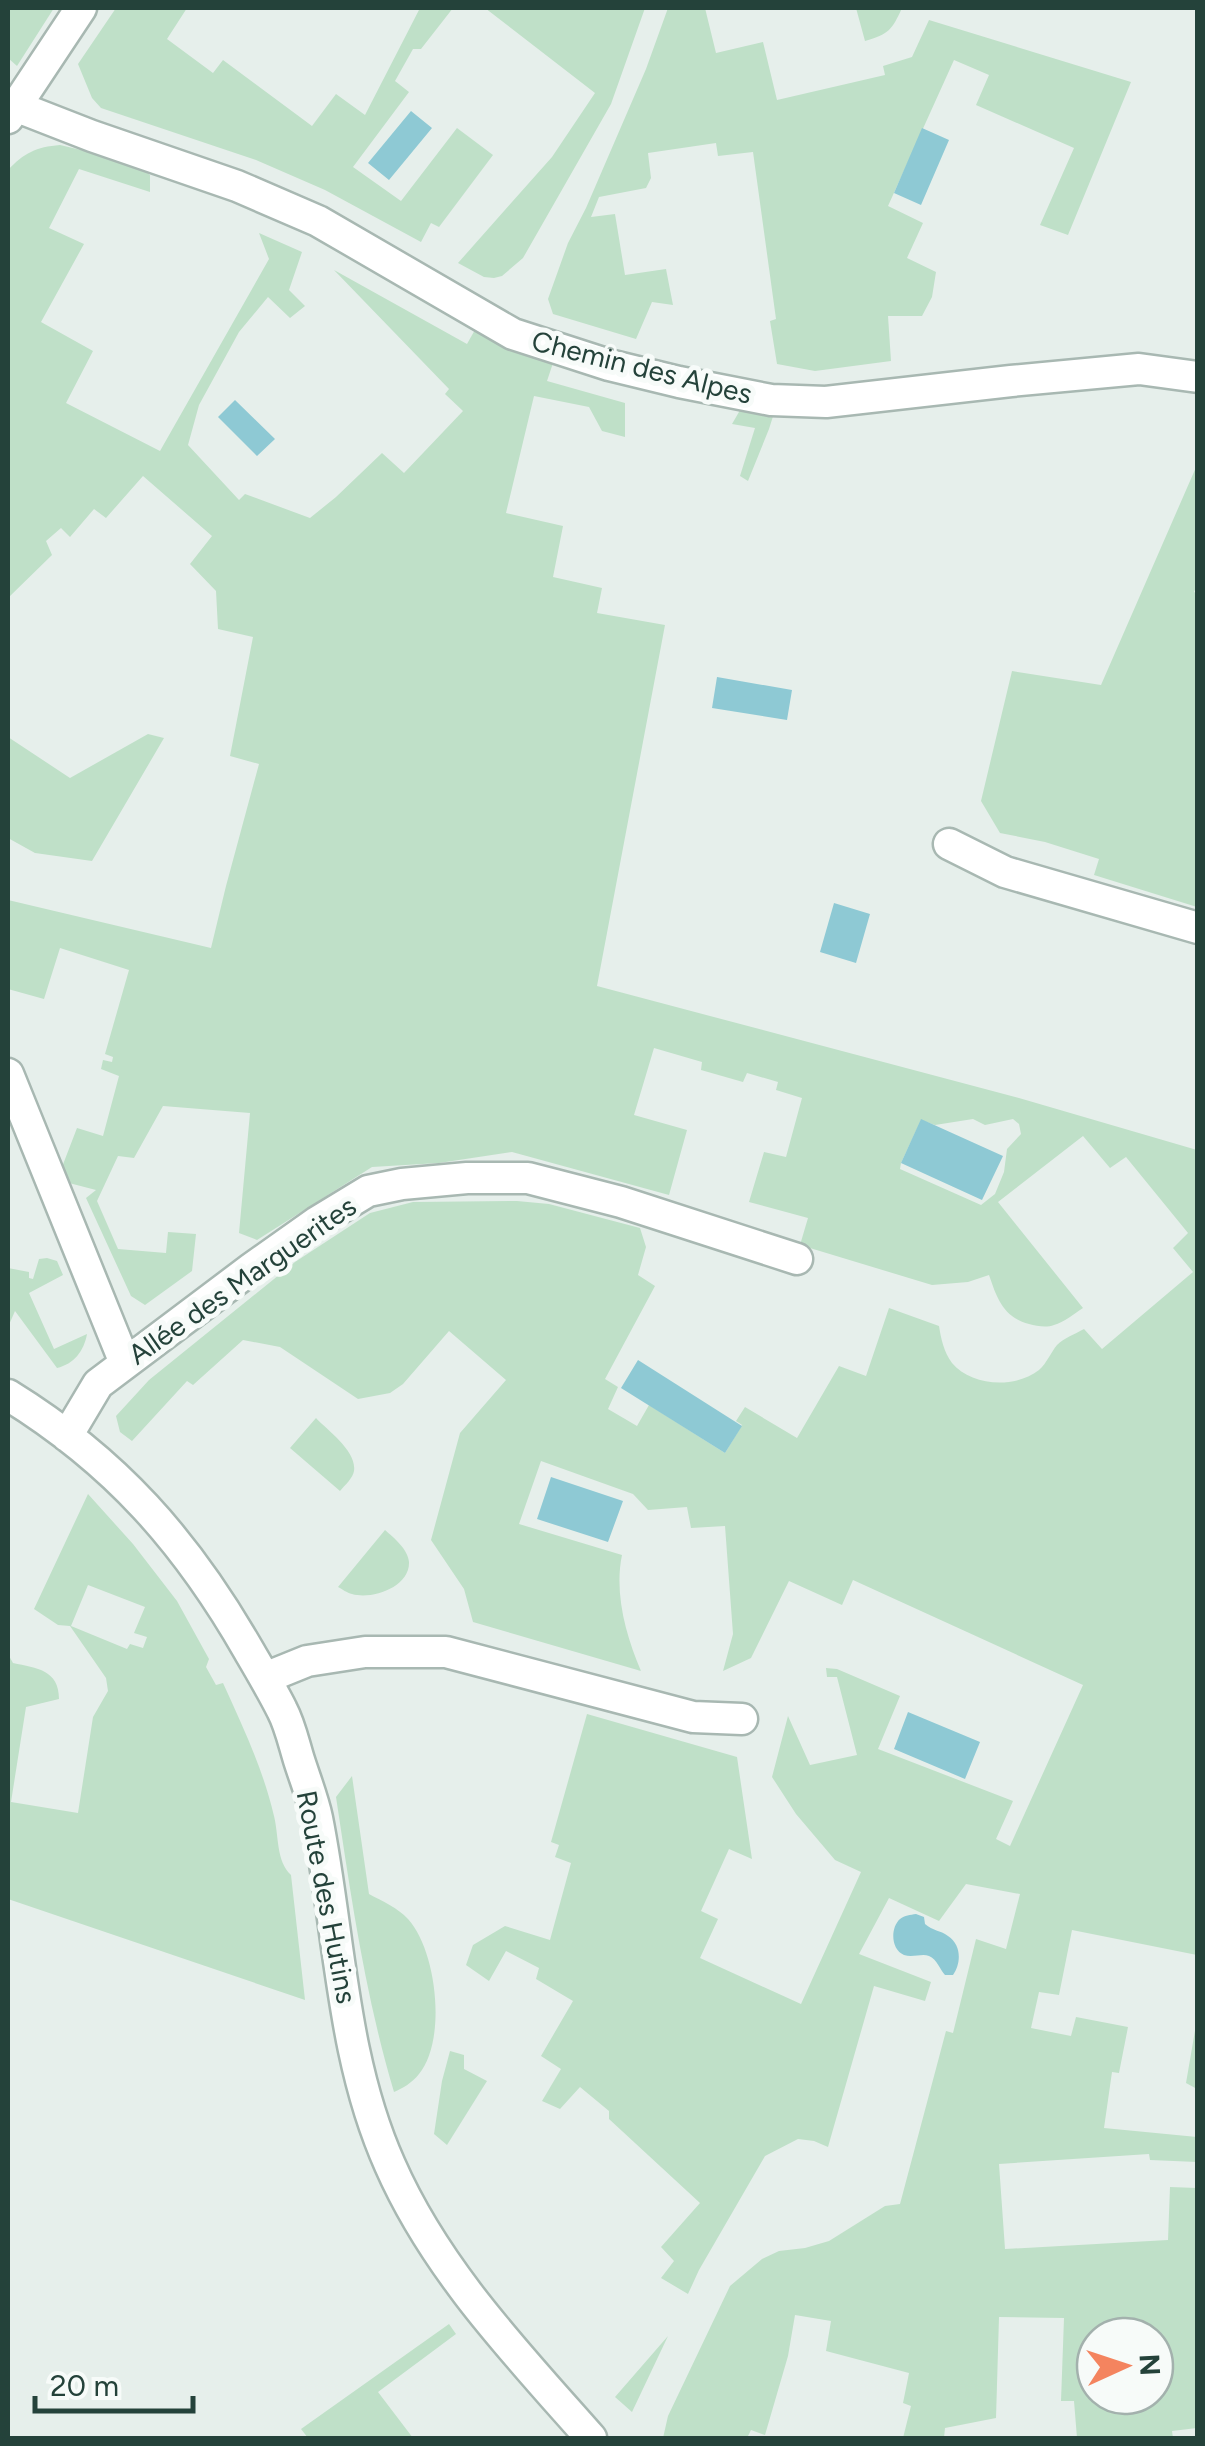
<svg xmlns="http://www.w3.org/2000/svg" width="1205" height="2446" font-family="Figtree,sans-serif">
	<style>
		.green { fill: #bfe0c8; fill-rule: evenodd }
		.water { fill: #8ec9d4 }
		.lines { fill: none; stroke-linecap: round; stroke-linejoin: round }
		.minor-casing { stroke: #a8b8b2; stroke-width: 35 }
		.minor { stroke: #fff; stroke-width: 30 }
		.labels { text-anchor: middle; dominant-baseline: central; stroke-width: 10; stroke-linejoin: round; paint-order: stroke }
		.street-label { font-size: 28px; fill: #24423a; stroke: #f7fbf9 }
	</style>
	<rect width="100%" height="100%" fill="#e6efeb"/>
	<!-- green -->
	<path class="green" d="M8 8H54L17 66 8 58Z
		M116 8H187L167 39 213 73 223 60 312 126 336 94 365 115 420 8H453L421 49H413L395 81 409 92 353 167 401 201 457 128 493 155 439 227 431 223 421 242 325 190 256 160 101 108 92 98 78 64Z
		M485 8H645L611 104 523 258 502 276 494 278 484 277 458 263 552 157 595 93Z
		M668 8H705L716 53 763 42 777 100 885 75 883 66 912 57 929 20 1131 82 1068 235 1040 225 1074 148 976 105 989 75 954 60 888 206 923 223 907 258 936 272 932 297 922 316H888L891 361 815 371 777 364 770 321 776 319 753 152 718 156 716 143 648 153 651 178 646 188 599 197 591 217 615 214 625 275 666 269 673 305 652 302 636 339 553 314 548 299 568 243 586 208 646 69Z
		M856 8H902C892 30 889 34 865 41Z
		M60 145 136 163 150 175V192L79 169 49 228 84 244 41 322 93 351 66 403 160 451 269 259 259 233 302 252 289 290 305 306 290 318 268 297 239 332 199 405 188 445 239 500 245 494 310 518 336 497 382 453 404 473 463 411 445 394 449 389 334 270 467 344 476 328 553 363 547 381 625 403V437L602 431 589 407 534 396 506 513 563 526 553 577 602 588 597 613 665 625 597 986 1019 1098 1197 1150V1955L1072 1930 1059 1995 1039 1992 1031 2028 1071 2036 1076 2017 1128 2027 1119 2073 1112 2072 1104 2128 1197 2137V2162L1150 2160 1149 2154 999 2164 1005 2249 1168 2240 1170 2187 1197 2188V2428L1172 2431 1173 2438H1077L1074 2401H1061L1064 2318 999 2317 996 2418 945 2428 944 2438H903L911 2406 903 2403 909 2373 826 2351 831 2321 795 2315 788 2356 765 2435 751 2430 747 2438H663L668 2416 730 2286 762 2259 779 2251 805 2248 829 2241 885 2206 900 2204 946 2031 953 2033 976 1939 1006 1949 1020 1894 966 1884 939 1921 889 1898 859 1954 931 1982 925 2001 874 1986 828 2147 814 2141 798 2139 765 2156 699 2270 688 2294 661 2278 674 2261 661 2247 700 2203 609 2119V2111L580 2087 560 2109 542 2101 561 2069 541 2056 573 2001 536 1979 539 1968 506 1951 489 1981 466 1965 473 1945 505 1926 550 1940 571 1863 555 1857 559 1845 551 1842 587 1714 737 1757 752 1859 729 1849 701 1911 718 1919 700 1958 801 2004 861 1872 835 1860 796 1814 772 1777 788 1716 810 1765 857 1755 837 1677H827L826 1668 837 1669 900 1696 878 1749 1013 1801 996 1839 1010 1846 1083 1685 853 1580 842 1605 789 1581 751 1658 723 1671 733 1634 725 1526 691 1528 687 1507 648 1510 633 1494 541 1461 519 1524 622 1555C614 1593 626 1636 641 1671L473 1622 464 1589 431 1540 460 1433 506 1380 449 1331 403 1384 390 1393 358 1399 280 1347 243 1340 193 1385 187 1381 132 1441 120 1432 116 1416 149 1380 295 1262 370 1213 413 1202 517 1201 549 1204 640 1228 646 1247 638 1275 655 1286 605 1379 618 1387 608 1409 637 1426 649 1405 725 1453 742 1425 736 1421 745 1407 797 1438 839 1366 866 1376 889 1308 939 1326C941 1339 944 1352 952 1363 971 1386 1015 1389 1039 1370 1047 1363 1051 1352 1057 1345 1064 1338 1075 1334 1084 1329L1102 1349 1193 1272 1173 1248 1188 1233 1126 1157 1110 1168 1083 1136 998 1202 1083 1308C1074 1314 1064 1322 1054 1325 1046 1328 1037 1326 1029 1324 1003 1317 997 1298 989 1275L968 1282 932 1285 800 1245 808 1218 749 1202 764 1152 786 1157 802 1098 776 1090 778 1082 747 1073 743 1082 701 1070 702 1062 654 1048 634 1115 687 1130 669 1195 512 1152 439 1163 372 1167 257 1240 239 1233 250 1113 163 1106 134 1158 118 1156 97 1201 118 1249 166 1253 168 1232 196 1234 192 1271 145 1305 131 1296 86 1198 96 1190 69 1183 62 1167 77 1128 103 1136 119 1076 101 1069 103 1060 112 1062 113 1057 105 1054 129 970 60 948 44 999 8 989V900L211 948 226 886 259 764 230 756 253 637 218 629 216 591 190 564 212 536 143 476 106 518 94 509 70 537 61 528 46 541 52 555 8 598V170C24 153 36 147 60 145ZM973 1119 985 1125 1013 1119 1019 1124 1021 1134 1007 1149 1004 1172 995 1194 981 1205 900 1169 901 1163 921 1120 935 1125ZM1095 2336H1155V2396H1095Z
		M743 405 775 410 769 429 748 481 740 476 755 428 732 424Z
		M1197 465 1198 583 1194 592 1198 594 1197 907 1094 875 1099 859 1045 842 1000 833 981 801 1012 671 1101 685Z
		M148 734 164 738 92 861 35 853 8 838V737L70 778Z
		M47 1258 57 1261 63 1275 29 1293 54 1349 87 1334C84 1351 74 1364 57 1368L15 1311 8 1327V1268L29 1272V1278L33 1279 39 1259Z
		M316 1418C328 1431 357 1451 354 1471 353 1478 345 1485 340 1491L290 1448Z
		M88 1494 133 1544 177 1601 209 1659 206 1667 216 1685 223 1683C243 1727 263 1769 274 1816 279 1836 276 1861 291 1875L305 2000 8 1899V1654L13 1663C37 1668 59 1670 59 1699L26 1707 11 1802 78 1813 93 1717 108 1691 106 1678 70 1626 58 1625 34 1609ZM88 1585 145 1607 134 1633 147 1637 143 1648 130 1644 127 1649 71 1626Z
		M385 1530C394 1538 408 1549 409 1562 410 1587 372 1600 352 1594 347 1593 342 1589 338 1587Z
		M352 1776 369 1894C382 1901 398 1908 408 1919 437 1951 447 2040 419 2074 412 2083 403 2088 394 2092 365 1995 351 1896 336 1797Z
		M1197 2019 1198 2089H1197L1186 2083Z
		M450 2051 464 2055V2069L487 2081 447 2145 434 2134 442 2081Z
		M449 2324 456 2334 378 2392 413 2438H308L301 2429Z
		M668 2336 632 2412 615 2397Z"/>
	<!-- water -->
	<path class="water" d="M411 111 432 128 389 180 368 163Z
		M922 128 949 140 921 205 894 193Z
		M235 400 275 439 257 456 218 417Z
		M717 677 792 690 787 720 712 708Z
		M834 903 870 914 856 963 820 952Z
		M921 1119 1003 1156 982 1200 901 1163Z
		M638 1360 742 1426 725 1453 621 1388Z
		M551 1477 623 1501 608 1542 537 1519Z
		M908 1712 980 1742 965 1779 894 1749Z
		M916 1914 924 1917 925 1924C933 1931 940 1930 948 1936 962 1945 961 1964 953 1975H945C940 1970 937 1959 929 1956 922 1953 913 1958 904 1955 891 1950 890 1928 900 1919 905 1915 910 1915 916 1914Z"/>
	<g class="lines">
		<!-- minor casing -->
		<g class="minor-casing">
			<path id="minor" d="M15 106 92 136 237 186 318 221 513 334 609 365 679 382 771 400 826 402 1011 381 1139 369 1198 377
				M8 118 81 8
				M949 844 1005 872 1198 928
				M8 1074 125 1363
				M8 1395C115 1461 186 1541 249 1651 260 1670 272 1690 282 1710 290 1725 294 1744 299 1760 305 1779 313 1799 317 1818 340 1933 341 2056 390 2165 436 2270 517 2354 591 2438
				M67 1436 98 1384 252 1268 317 1222 368 1191 402 1184 467 1178H528L621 1202 797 1259
				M265 1678 307 1661 365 1652H446L693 1717 742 1719"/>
		</g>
		<!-- minor -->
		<use href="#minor" class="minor"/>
	</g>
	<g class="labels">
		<!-- street labels -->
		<g class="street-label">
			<text transform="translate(642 367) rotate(14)">Chemin des Alpes</text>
			<text transform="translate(242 1280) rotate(-35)">Allée des Marguerites</text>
			<text transform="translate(327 1897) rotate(79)">Route des Hutins</text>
		</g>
	</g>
	<!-- border -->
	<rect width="1205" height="2446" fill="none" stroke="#24423a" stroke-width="20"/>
	<!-- north arrow -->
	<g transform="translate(1125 2366) rotate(87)"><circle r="48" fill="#f7fbf9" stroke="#a3b1ad" stroke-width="2.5"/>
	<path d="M0-8L18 38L0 25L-18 38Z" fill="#f4845f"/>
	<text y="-15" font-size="28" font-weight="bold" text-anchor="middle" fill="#24423a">N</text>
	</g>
	<!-- scale -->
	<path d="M35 2396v15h158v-15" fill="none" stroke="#24423a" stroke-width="5"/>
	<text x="50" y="2396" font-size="30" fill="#24423a" stroke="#f7fbf9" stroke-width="8" paint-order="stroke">20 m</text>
</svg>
